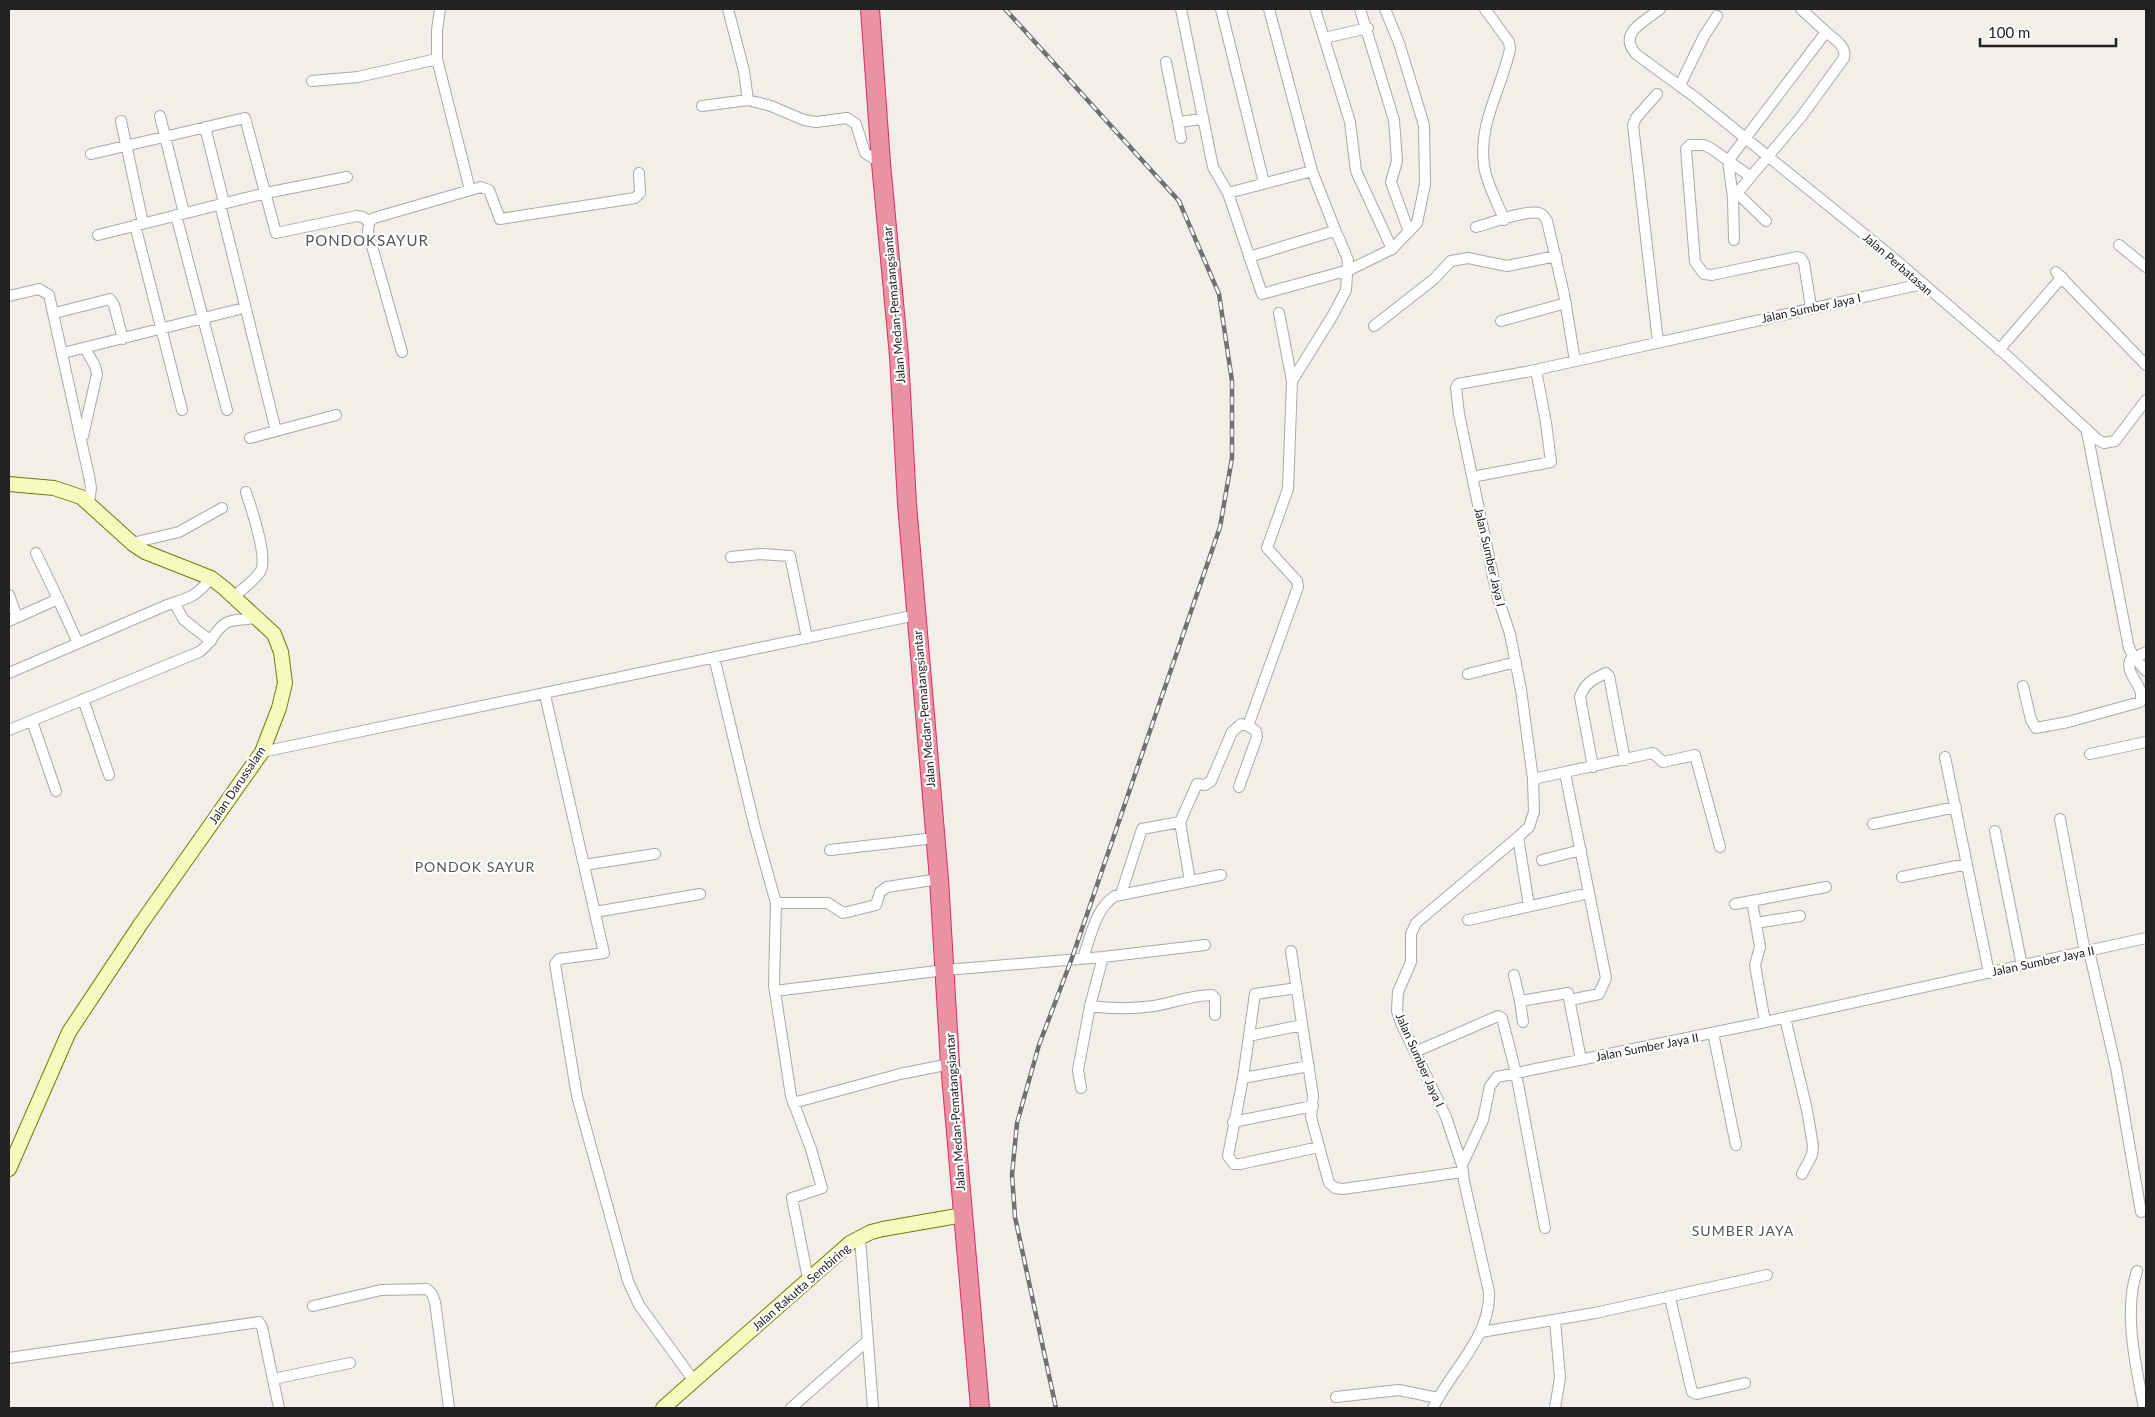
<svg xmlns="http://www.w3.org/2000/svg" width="2155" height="1417" font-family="Lato,sans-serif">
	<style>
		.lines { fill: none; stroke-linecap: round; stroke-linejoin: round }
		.street-casing { stroke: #a9a9a9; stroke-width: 12 }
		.secondary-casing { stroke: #707d05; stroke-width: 16 }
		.highway-casing { stroke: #dc2a67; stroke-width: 20 }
		.street { stroke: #fff; stroke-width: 10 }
		.secondary { stroke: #f7fabf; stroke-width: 14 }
		.highway { stroke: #e892a2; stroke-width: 18 }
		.rail-casing { stroke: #707070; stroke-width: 4.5 }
		.rail { stroke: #fff; stroke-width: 2.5; stroke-dasharray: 8; stroke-linecap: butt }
		.labels { text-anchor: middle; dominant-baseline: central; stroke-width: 4.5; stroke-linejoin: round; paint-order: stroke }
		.street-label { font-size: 12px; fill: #222; stroke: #fff }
		.neighbourhood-label { font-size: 14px; letter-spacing: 1px; fill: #555; stroke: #fff }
		.quarter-label { font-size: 15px; letter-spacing: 1px; fill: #555; stroke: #fff }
	</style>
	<rect width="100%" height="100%" fill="#f2efe9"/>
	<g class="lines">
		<!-- street casing -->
		<g class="street-casing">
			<path id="street" d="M728 9 744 71 748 100 771 106 804 120 816 122 847 118 856 124 865 153 881 163
				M1181 9 1213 167 1228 193 1262 294 1349 270 1392 249 1417 223 1425 184 1424 125 1399 43 1385 9
				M1221 9 1264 183
				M1269 9 1312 171 1336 232
				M1315 9 1350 122 1356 171 1392 249
				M1360 9 1394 120 1397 161 1391 182 1409 232
				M1485 9 1509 42 1510 49C1502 88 1478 123 1484 165 1486 183 1498 203 1504 220
				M1660 9C1645 22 1617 32 1636 54L1696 98 1891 256 2005 354 2098 440 2104 443 2115 441 2146 400
				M1324 38 1368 28
				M437 59 470 190
				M1166 62 1178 122 1203 119
				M312 81 358 77 437 59V30L440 9
				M1680 85 1704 36 1717 16
				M1657 94 1636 118 1633 125 1658 342
				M702 106 748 100
				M160 116 184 213
				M121 121 143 223
				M1178 122 1181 138
				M205 127 224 203
				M91 154 245 118 276 233 357 216 363 217 369 222
				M1751 177 1712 149 1704 145H1690L1686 149 1695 262 1704 274 1712 275 1797 257 1801 258 1804 263 1811 307
				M1228 193 1312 171
				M1737 193 1766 221
				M1733 198 1801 117 1844 58C1847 46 1834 39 1826 32
				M220 204 276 431
				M176 215 227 410
				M135 225 182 410
				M1476 227C1491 223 1524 210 1539 213 1543 214 1545 217 1547 221L1564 294 1575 361
				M98 235 266 193 347 177
				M1734 240 1733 198 1728 161 1826 32 1801 9
				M2119 245 2146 267
				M2056 272 2146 365
				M9 296 39 289 49 295 89 476 91 488 89 502
				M55 313 110 299 114 305 123 339
				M1279 313 1292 381
				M1501 321 1566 303
				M1374 326 1434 279 1451 261 1468 258 1507 266 1556 256
				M1999 350 2062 277
				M402 352 368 232 369 222 374 218 481 187 489 190 500 219 635 198 640 193 639 173
				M63 353 244 308
				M2087 432 2129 648 2134 657 2146 671
				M83 436 97 374 95 366 86 350
				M250 438 336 415
				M1472 477 1551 462 1546 423 1536 370
				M132 543 179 532 222 508
				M36 553 58 599
				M731 557 760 554 790 556 807 638
				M9 595 17 617
				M234 597C242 589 254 581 260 572 269 558 251 508 246 492
				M174 603 184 620 211 641
				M9 621 58 599 78 643
				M714 657 755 828 776 903 774 985 791 1096 811 1149 822 1188 792 1198 808 1279
				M9 673 167 605C189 598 196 597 211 578
				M1468 674 1516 662
				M2023 686 2031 720 2036 728 2068 722 2140 702C2146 685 2125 677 2130 660L2146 652
				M545 695 604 953 559 959 555 964 577 1096 628 1281 639 1305 694 1381
				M83 699 109 775
				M32 721 56 791
				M9 730 199 652C211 645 214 630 226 623 235 618 247 621 257 617
				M262 752C480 708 698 660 916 615
				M2090 754 2146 742
				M1945 757 1989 973
				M1593 767 1580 697C1585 683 1593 679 1606 673L1609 676 1625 760
				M1565 773 1606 978 1599 994 1570 1000
				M1533 779 1648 754 1653 753 1663 762 1695 755 1720 847
				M1239 787 1257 737 1256 731 1248 726
				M2060 819 2085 952
				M1180 822 1197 784 1205 785 1211 781 1232 732 1241 724 1248 726 1298 587 1297 581 1267 548 1288 489 1292 381 1333 315 1346 290 1348 260 1338 236 1334 231 1249 257
				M1873 824 1956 807
				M1995 831 2022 966
				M1518 837 1529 906
				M830 850 935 838
				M1542 860 1581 850
				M584 865 655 854
				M1902 877 1967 864
				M1121 894 1142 829 1180 822 1190 881
				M1752 901 1760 947 1755 965 1765 1022
				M776 903H828L843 913 876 905 880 892 887 887 939 879
				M1735 904 1826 887
				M595 912 700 894
				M1468 920 1589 893
				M1756 923 1800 916
				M1291 951 1313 1096 1311 1117 1329 1183 1335 1188 1343 1189 1462 1172
				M2089 951 2116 1068 2141 1212
				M1103 957 1090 1006C1112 1009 1132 1009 1154 1006 1173 1003 1192 995 1212 995L1215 998V1015
				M1083 958C1091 936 1095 909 1115 896L1221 875
				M1514 975 1520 1001
				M1297 988 1255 994 1243 1078 1228 1156 1234 1164H1240L1319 1147
				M775 991 945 970 1103 957 1205 945
				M1785 1018 1807 1110 1813 1146 1812 1155 1802 1174
				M1523 1022 1520 1001 1568 993 1581 1060
				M1713 1033 1736 1145
				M1249 1036 1302 1025
				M1415 1052 1498 1016 1502 1018 1516 1073 1545 1228
				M1243 1078 1309 1066
				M1081 1088 1078 1070 1090 1006
				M793 1103 900 1074 950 1064
				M1233 1122 1313 1106
				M1462 1165 1446 1117 1401 1023 1397 1011 1398 992 1411 962V934L1416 923 1518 837 1529 827 1534 812 1533 779 1521 690 1510 634 1497 595 1459 414 1456 388 1458 384 1526 372 1922 284
				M860 1238 873 1408
				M2137 1271C2123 1311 2136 1367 2144 1408
				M1670 1298 1692 1392 1697 1394 1745 1383
				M313 1306 381 1290 427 1289 432 1294 435 1302 449 1408
				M1555 1320 1560 1378 1555 1408
				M1481 1332 1595 1313 1767 1275
				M9 1358 259 1322 262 1327 279 1408
				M273 1379 350 1363
				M1336 1397 1399 1390 1438 1398
				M791 1408 866 1342
				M1433 1408C1451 1370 1491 1337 1489 1292L1464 1181 1462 1165 1483 1120 1490 1086 1497 1077 1765 1022 2146 938"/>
		</g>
		<!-- secondary casing -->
		<g class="secondary-casing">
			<path id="secondary" d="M9 484 54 488 81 497 133 544 145 552 211 578 224 588 274 634 281 652 285 683 279 708 262 752 140 925 69 1032 9 1169
				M663 1408 850 1243 871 1232 883 1229 963 1215"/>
		</g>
		<!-- highway casing -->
		<g class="highway-casing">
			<path id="highway" d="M870 9 881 163 899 356 907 504 939 879 950 1064 980 1408"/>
		</g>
		<!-- street -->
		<use href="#street" class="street"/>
		<!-- secondary -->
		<use href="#secondary" class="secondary"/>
		<!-- highway -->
		<use href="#highway" class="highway"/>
		<!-- rail casing -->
		<g class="rail-casing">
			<path id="rail" d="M1005 9 1179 201 1219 294 1232 381V458L1220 527 1072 958 1039 1045 1017 1123 1012 1175 1015 1217 1056 1408"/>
		</g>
		<!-- rail -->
		<use href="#rail" class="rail"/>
	</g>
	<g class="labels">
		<!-- street labels -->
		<g class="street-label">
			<text transform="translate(1898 264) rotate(41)">Jalan Perbatasan</text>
			<text transform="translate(894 305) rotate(-95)">Jalan Medan-Pematangsiantar</text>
			<text transform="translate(1811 308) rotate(-12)">Jalan Sumber Jaya I</text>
			<text transform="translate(1490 557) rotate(77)">Jalan Sumber Jaya I</text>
			<text transform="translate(924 709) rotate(-95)">Jalan Medan-Pematangsiantar</text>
			<text transform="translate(237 785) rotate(-56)">Jalan Darussalam</text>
			<text transform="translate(2043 961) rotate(-12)">Jalan Sumber Jaya II</text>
			<text transform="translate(1647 1047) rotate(-11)">Jalan Sumber Jaya II</text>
			<text transform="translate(1420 1060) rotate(66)">Jalan Sumber Jaya I</text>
			<text transform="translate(955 1112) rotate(-94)">Jalan Medan-Pematangsiantar</text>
			<text transform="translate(801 1287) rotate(-41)">Jalan Rakutta Sembiring</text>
		</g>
		<!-- neighbourhood labels -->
		<g class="neighbourhood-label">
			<text x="475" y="866">PONDOK SAYUR</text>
			<text x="1743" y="1230">SUMBER JAYA</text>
		</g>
		<!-- quarter labels -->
		<g class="quarter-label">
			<text x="367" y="240">PONDOKSAYUR</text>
		</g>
	</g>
	<!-- border -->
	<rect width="2155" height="1417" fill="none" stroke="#222222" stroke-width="20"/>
	<!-- scale -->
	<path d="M1980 38v8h136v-8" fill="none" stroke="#222222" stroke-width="2.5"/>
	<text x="1988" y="38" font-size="15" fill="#222222" stroke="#ffffff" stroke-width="4" paint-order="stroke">100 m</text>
</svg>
